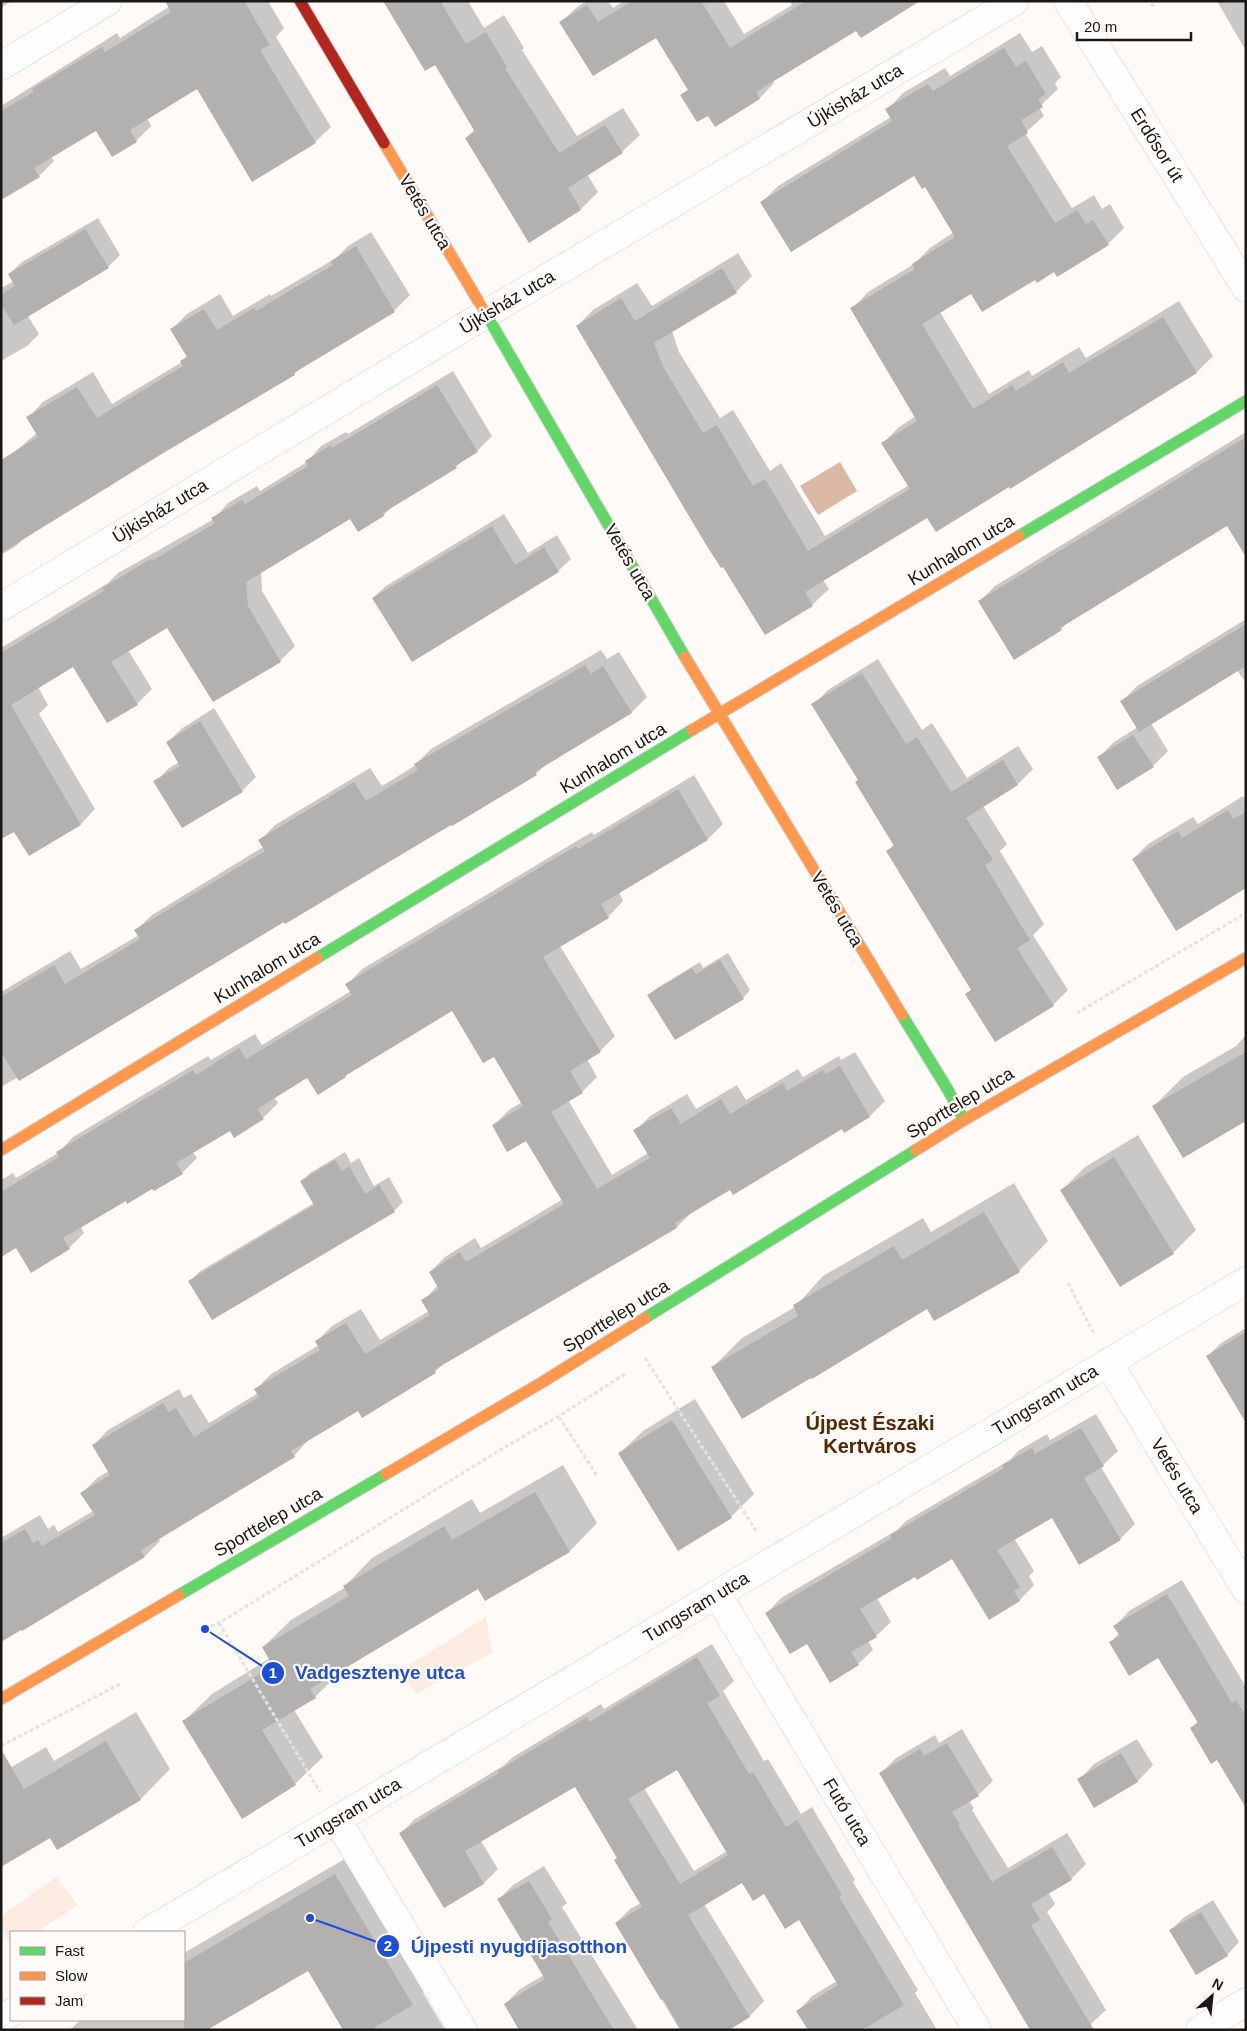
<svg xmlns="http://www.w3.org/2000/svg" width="1247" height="2031" font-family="Arial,sans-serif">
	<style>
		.green { fill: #fbebe0 }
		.water { fill: #dbb8a3 }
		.shadow { fill: #0003; fill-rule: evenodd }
		.building { fill: #b3b1af; fill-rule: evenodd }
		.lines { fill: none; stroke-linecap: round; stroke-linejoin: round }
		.street-casing { stroke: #d4d2d0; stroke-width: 29 }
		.fast-casing { stroke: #d4d2d0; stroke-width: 13 }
		.slow-casing { stroke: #d4d2d0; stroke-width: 13 }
		.jam-casing { stroke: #d4d2d0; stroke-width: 13 }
		.path { stroke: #e4e3e3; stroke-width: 3; stroke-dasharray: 4 2.5; stroke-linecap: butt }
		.street { stroke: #fffefe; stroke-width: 28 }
		.fast { stroke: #63d668; stroke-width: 11 }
		.slow { stroke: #ff974d; stroke-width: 11 }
		.jam { stroke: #b3261e; stroke-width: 11 }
		.labels { text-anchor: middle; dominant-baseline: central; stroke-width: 4.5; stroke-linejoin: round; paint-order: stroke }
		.street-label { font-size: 18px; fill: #1a1817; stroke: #fefaf7 }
		.quarter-label { font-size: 20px; font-weight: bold; fill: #552805; stroke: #fefaf7 }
		.leader { fill: none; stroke: #1d4ed8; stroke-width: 2 }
		.callout-dot { fill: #1d4ed8; stroke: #fefaf7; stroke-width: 2 }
		.mark-label { font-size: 15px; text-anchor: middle; font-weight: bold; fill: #fff }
		.callout-label { font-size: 19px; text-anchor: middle; font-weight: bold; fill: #1d4ed8; stroke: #fefaf7; stroke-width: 4.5; stroke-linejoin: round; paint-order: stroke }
	</style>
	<rect width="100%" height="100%" fill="#fdfaf8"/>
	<!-- green -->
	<path class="green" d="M486 1617 492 1653 416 1694 401 1670Z
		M56 1877 78 1905 37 1932H11V1945L1 1930V1916Z"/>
	<!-- water -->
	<path class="water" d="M840 462 857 491 818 515 800 486Z"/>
	<!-- shadow -->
	<path class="shadow" d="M1 1H11L1 8Z
		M178 1H268L284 28 276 37 331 127 315 142 253 180 198 87 147 118 151 126 136 141 97 129 51 156 54 161 39 176 1 199V106L117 33 120 38Z
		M383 1H468L484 28 504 15 524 48 522 50 577 136 623 108 640 135 622 152 587 174 598 192 581 209 529 241 466 138 475 129 436 63Z
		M586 1H608L613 8 624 1H724L744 34 792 5 790 1H918L857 29 773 81 774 83 760 98 715 125 708 114 682 96 689 89 656 36 561 22 576 8Z
		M1217 1H1246V51Z
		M1020 33 1032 52 1042 46 1061 77 1055 83 1058 89 1039 107 1044 116 1025 133 1072 208 1094 195 1102 209 1110 204 1124 228 1108 244 1054 270 1035 278 971 293 940 312 989 394 1029 370 1032 376 1079 347 1086 358 1179 301 1213 356 1197 372 1011 487 1010 485 928 517 823 580 829 589 812 605 765 634 577 326 593 310 637 283 652 306 738 253 752 276 736 292 672 331 679 352 720 418 733 410 770 471 781 463 825 536 909 485 883 443 899 427 916 416 852 309 868 292 914 264 930 248 954 232 926 185 915 175 762 202 778 186 891 117 887 110 903 93 945 68 950 76Z
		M98 218 120 255 108 267 28 316 39 334 27 346 1 361V288L14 281 9 274 22 262Z
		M371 232 410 295 394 311 301 367 294 374 116 480 111 485 23 539 16 546 1 555V463L37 433 28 418 43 402 93 372 112 404 182 362 187 356 171 330 187 314 220 294 233 316 270 294 271 296 336 258 348 246Z
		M453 371 492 436 477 451 464 459 456 467 393 505 384 515 350 517 261 571 262 591 295 646 280 661 168 626 128 650 152 689 137 704 73 666 38 687 48 705 39 714 95 809 81 824 30 855 14 830 1 833V648L108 583 118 573 214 519 228 503 257 486 260 491 307 462 321 446 346 432 348 434Z
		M1246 432V555L1227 524 1070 620 1061 629 979 602 995 586Z
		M504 514 528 553 557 535 571 559 558 571 373 598 386 586Z
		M1246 619V683L1237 670 1151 723 1168 751 1153 766 1099 757 1114 742 1138 727 1122 701 1137 686Z
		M601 650 607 659 619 652 647 697 632 712 545 765 536 774 1 1087V992L70 951 81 969 139 935 136 930 152 915 263 847 260 840 275 825 370 768 382 786 416 765V764L431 749Z
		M878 659 922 730 932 723 967 778 1018 746 1033 769 1018 784 983 806 1007 844 1000 851 1044 924 1033 935 1068 990 1053 1005 967 994 972 989 888 851 894 844 859 779 813 705 828 690Z
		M214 708 256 777 242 791 155 782 169 768 179 762 167 743 181 729Z
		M694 775 723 824 708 839 619 892 623 901 608 917 560 946 615 1036 600 1051 587 1059 597 1077 582 1092 568 1100 612 1175 648 1153 635 1131 650 1116 687 1094 696 1109 737 1085 746 1100 798 1069 803 1077 839 1056 841 1060 855 1052 885 1101 870 1116 845 1131 842 1127 730 1188 692 1212 677 1227 443 1364 435 1372 358 1410 309 1439 294 1456 158 1538 160 1541 145 1556 1 1640V1538L40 1515 48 1529 54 1525 58 1532 93 1511 82 1493 97 1478 109 1471 93 1446 108 1430 179 1389 184 1398 191 1394 209 1423 258 1393 256 1389 271 1374 319 1345 317 1341 332 1326 361 1309 380 1340 429 1311 423 1301 438 1285 430 1272 445 1257 475 1238 481 1248 563 1199 526 1139 494 1125 509 1110 522 1102 494 1055 452 1009 351 1070 345 1076H308L274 1097 278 1103 263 1118 230 1129 193 1152 197 1158 182 1173 126 1200 81 1227 84 1233 69 1248 17 1246 1 1256V1180L13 1173 16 1178 58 1153 73 1137 208 1056 211 1060 255 1034 262 1045 351 991 347 985 362 969 592 832 594 835Z
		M1243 796 1246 800V886L1133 859 1148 844 1193 817 1198 824Z
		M728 953 750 990 743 998 649 995 657 988 700 962 703 968Z
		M1246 1035V1120L1154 1106 1183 1077 1236 1046Z
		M1138 1135 1196 1230 1173 1253 1062 1190 1085 1167Z
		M345 1152 351 1163 359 1158 374 1186 389 1177 403 1202 394 1211 213 1318 190 1281 199 1272 314 1203 301 1182 310 1173Z
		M1014 1183 1048 1241 1019 1271 928 1307 713 1367 742 1338 795 1307 823 1276 923 1218 931 1232Z
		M1246 1328V1421L1207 1357 1221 1343Z
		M695 1399 754 1494 731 1517 620 1453 643 1431Z
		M1096 1414 1118 1451 1101 1467 1135 1524 1120 1539 1052 1516 1014 1538 1034 1571 1029 1576 1034 1585 1020 1600 989 1618 952 1557 916 1575 877 1598 891 1622 876 1636 868 1641 873 1650 858 1664 808 1642 767 1613 781 1598 897 1530 906 1521 1010 1460 1018 1451 1047 1434 1050 1440Z
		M563 1465 597 1523 570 1551 485 1599 479 1587 343 1669 315 1697 294 1710 323 1757 295 1784 184 1721 212 1694 270 1658 263 1647 291 1620 346 1587 345 1586 372 1558 472 1499 480 1513Z
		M1182 1580 1246 1687V1804L1218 1758 1191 1728 1198 1721 1159 1657 1110 1643 1119 1633 1115 1626 1129 1611Z
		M712 1644 734 1681 723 1691 764 1761 768 1759 801 1814 812 1807 855 1880 853 1882 918 1990 915 1993 937 2030H867L861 2019 798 2011 812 1996 837 1981 800 1919 764 1893 742 1881 704 1904 764 2001 750 2016 726 2030H680L616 1923 630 1909 641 1903 618 1858 575 1786 481 1841 498 1869 484 1883 444 1906 400 1834 415 1819 503 1766 513 1757 601 1704 604 1709ZM677 1768 727 1851 694 1871 644 1788Z
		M136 1712 170 1769 141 1799 58 1848 51 1837 1 1773 46 1747 54 1761Z
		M962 1729 993 1781 978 1795 969 1801 974 1808 972 1810 1008 1868 1067 1833 1086 1864 1071 1879 1048 1892 1055 1904 1047 1912 1106 2010 1091 2024 1082 2030 881 1773 896 1758 935 1735 939 1743Z
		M1137 1739 1153 1765 1138 1781 1095 1806 1079 1780 1094 1764Z
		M360 1850 437 1979 423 1993 445 2030H345L308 1969 205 2030H70L80 2020H184V1953Z
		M544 1866 567 1903 562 1907 638 2030H520L505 2004 520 1989 544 1975 498 1900 513 1885Z
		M1213 1900 1239 1942 1227 1955 1170 1931 1183 1918Z"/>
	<!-- building -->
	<path class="building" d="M165 1H244L270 45 260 50 316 143 252 182 197 89 130 130 137 142 112 157 96 131 34 168 40 177 1 200V109L2 110 34 92 32 89 102 47 105 52 171 12Z
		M383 1H440L466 44 486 32 507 67 505 68 559 153 605 125 623 153 568 188 581 210 529 243 465 138 475 132 435 65 425 71Z
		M632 1H701L730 48 806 1H920L861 38 856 31 756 92 760 99 715 127 708 116 697 122 680 95 688 90 656 38 593 76 559 22 587 5 598 22Z
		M1004 48 1016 67 1026 61 1046 94 1038 99 1043 107 1021 120 1028 133 1007 146 1055 223 1077 210 1086 224 1093 220 1109 245 1057 277 1054 272 1037 283 1035 280 982 312 971 294 922 324 973 409 1012 385 1016 391 1063 362 1069 373 1163 317 1197 373 1010 489 1009 487 936 532 927 518 805 592 813 606 765 635 723 567 721 568 705 543 576 326 621 298 635 321 722 268 737 293 654 343 664 368 703 433 717 425 753 486 765 479 808 551 910 489 881 443 917 421 850 308 915 269 912 264 955 237 925 187 922 189 914 176 791 252 760 202 884 126 892 121 885 109 928 84 933 91Z
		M85 229 109 268 14 325 1 304V294L15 286 8 274Z
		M356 246 395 312 294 373 295 375 160 455 1 553V460L38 437 26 417 77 387 97 418 183 366 180 361 187 357 170 329 204 309 217 330 254 308 256 311 333 265 331 261Z
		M437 385 478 452 455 466 457 468 383 513 384 516 358 532 350 519 246 582 248 606 281 662 213 702 167 628 111 662 138 705 107 723 73 667 11 705 81 825 29 856 14 832 1 839V653L104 591 102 588 151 559 152 561 215 523 211 518 242 500 245 504 308 466 305 461 331 445 332 448Z
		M1246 437V557L1227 526 1060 628 1062 630 1014 660 978 601Z
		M492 526 515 565 544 547 559 572 412 662 372 598Z
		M1246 624V666L1139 732 1120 701Z
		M585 665 591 674 603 666 632 713 535 772 537 775 452 826 451 825 285 924 284 922 19 1081 1 1052V997L54 965 65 984 140 939 134 930 265 851 258 840 354 782 366 801 418 770 414 764Z
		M862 673 906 744 917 737 951 792 1003 760 1018 785 966 818 993 860 985 865 1030 940 1017 948 1054 1006 995 1042 965 994 971 990 886 851 894 846 855 782 858 780 811 704Z
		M200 721 243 792 182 828 153 781 180 766 166 742Z
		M1133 735 1154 767 1117 790 1097 757Z
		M678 789 708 840 601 904 609 918 543 957 601 1052 570 1071 583 1093 551 1112 597 1189 650 1158 633 1130 671 1108 681 1124 721 1099 730 1114 783 1083 787 1091 823 1070 826 1074 840 1066 870 1117 844 1133 842 1129 733 1195 730 1190 675 1223 677 1228 434 1370 436 1373 362 1418 358 1411 291 1451 295 1457 141 1550 145 1557 22 1631 21 1630 1 1642V1543L25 1529 33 1543 38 1540 42 1546 95 1515 80 1493 110 1475 92 1445 163 1403 169 1412 176 1408 194 1437 259 1397 254 1389 320 1350 315 1341 346 1323 365 1354 430 1315 421 1300 439 1289 429 1272 460 1252 466 1262 564 1204 526 1141 507 1152 492 1125 523 1106 494 1057 483 1063 452 1011 345 1076 346 1077 318 1095 307 1078 257 1109 264 1119 234 1138 230 1131 176 1163 183 1174 154 1191 152 1189 127 1204 126 1201 63 1238 70 1249 31 1273 16 1248 1 1257V1192L59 1157 56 1152 193 1070 196 1075 239 1048 246 1059 352 995 345 984 576 846 578 849Z
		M1228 810 1233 819 1246 812V888L1176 931 1132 859 1178 831 1182 838Z
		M720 960 744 999 675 1040 647 995 692 968 696 974Z
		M1246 1052V1121L1183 1158 1152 1106Z
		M1114 1157 1174 1254 1120 1287 1060 1190Z
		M335 1160 342 1171 349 1166 365 1194 379 1185 395 1212 212 1320 188 1281 314 1205 300 1181Z
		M984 1212 1020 1272 934 1321 927 1309 812 1379 811 1378 742 1419 711 1367 798 1316 793 1305 894 1246 902 1260Z
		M1246 1332V1423L1206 1356Z
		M672 1420 732 1518 678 1551 618 1453Z
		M1081 1428 1104 1466 1084 1478 1121 1540 1079 1565 1052 1518 997 1550 1020 1587 1014 1591 1020 1601 989 1620 952 1559 917 1580 915 1577 860 1609 877 1637 851 1652 859 1665 830 1683 807 1644 790 1654 765 1613 892 1538 890 1535 1004 1468 1002 1465 1032 1448 1035 1454Z
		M535 1492 570 1552 485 1601 478 1589 310 1689 316 1698 262 1730 296 1785 242 1819 182 1721 273 1666 262 1647 349 1596 343 1586 444 1526 452 1540Z
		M1167 1594 1232 1703 1236 1700 1246 1716V1808L1217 1760 1211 1764 1190 1728 1198 1723 1158 1658 1129 1676 1109 1642 1120 1636 1113 1626Z
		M697 1657 720 1696 707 1703 749 1774 753 1772 786 1827 797 1820 842 1895 839 1897 904 2005 862 2030H808L796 2011 838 1985 799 1920 785 1929 764 1894 753 1901 742 1883 688 1915 750 2017 729 2030H681L663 1999 661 2000 615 1923 642 1907 614 1860 617 1858 575 1787 465 1851 484 1884 444 1908 399 1833 499 1773 497 1771 587 1717 589 1722ZM677 1770 728 1855 680 1884 628 1799Z
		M106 1741 141 1800 57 1850 50 1838 1 1867V1749L24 1789Z
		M947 1743 979 1796 952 1812 960 1824 958 1825 992 1882 1052 1847 1072 1880 1031 1904 1040 1920 1031 1925 1094 2030H1030L879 1773 920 1749 924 1756Z
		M1121 1753 1138 1782 1094 1808 1077 1779Z
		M335 1874 413 2005 370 2030H343L308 1971 207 2030H184V1963Z
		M529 1881 552 1919 548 1922 614 2030H519L504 2004 545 1979 497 1899Z
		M1201 1912 1228 1956 1196 1975 1169 1930Z"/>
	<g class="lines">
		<!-- street casing -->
		<g class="street-casing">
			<path id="street" d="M1068 1 1246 288
				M1 66 108 1
				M1 607 486 314 1015 1
				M1108 1362 1246 1590
				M717 1594 977 2030
				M337 1820 463 2030
				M147 1932 1246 1281
				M1 2019 11 2013
				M1200 2030 1246 2002"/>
		</g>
		<!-- fast casing -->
		<g class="fast-casing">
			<path id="fast" d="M486 314 685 657
				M1019 536 1246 401
				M317 958 692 730
				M902 1015 948 1090 964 1120
				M645 1318 916 1150
				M179 1595 386 1474"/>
		</g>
		<!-- slow casing -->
		<g class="slow-casing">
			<path id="slow" d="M384 143 486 314
				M685 657 902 1015
				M692 730 1019 536
				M1 1150 317 958
				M916 1150 964 1120 1246 958
				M386 1474 541 1383 645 1318
				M1 1699 179 1595"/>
		</g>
		<!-- jam casing -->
		<g class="jam-casing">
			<path id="jam" d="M300 1 384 143"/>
		</g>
		<!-- path -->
		<path class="path" d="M1151 6 1158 1
			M1077 1013 1246 913
			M1068 1283 1094 1334
			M645 1358 757 1532
			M559 1417 598 1477
			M219 1623 320 1792
			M205 1629 219 1623 500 1450 559 1416 625 1374
			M1 1746 122 1683"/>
		<!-- street -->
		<use href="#street" class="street"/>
		<!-- fast -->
		<use href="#fast" class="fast"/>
		<!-- slow -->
		<use href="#slow" class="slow"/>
		<!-- jam -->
		<use href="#jam" class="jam"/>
	</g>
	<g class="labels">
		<!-- street labels -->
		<g class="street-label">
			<text transform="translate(855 96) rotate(-31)">Újkisház utca</text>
			<text transform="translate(1157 145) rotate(58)">Erdősor út</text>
			<text transform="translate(425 212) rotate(59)">Vetés utca</text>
			<text transform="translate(507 302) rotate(-31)">Újkisház utca</text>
			<text transform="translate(160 511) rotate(-31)">Újkisház utca</text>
			<text transform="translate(961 550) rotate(-31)">Kunhalom utca</text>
			<text transform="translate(630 562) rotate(60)">Vetés utca</text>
			<text transform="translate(613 758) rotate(-31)">Kunhalom utca</text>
			<text transform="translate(837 909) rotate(59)">Vetés utca</text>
			<text transform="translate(267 968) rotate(-31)">Kunhalom utca</text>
			<text transform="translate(960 1103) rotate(-31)">Sporttelep utca</text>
			<text transform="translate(616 1316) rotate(-32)">Sporttelep utca</text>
			<text transform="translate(1045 1400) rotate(-31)">Tungsram utca</text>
			<text transform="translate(1177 1476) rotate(59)">Vetés utca</text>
			<text transform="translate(268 1522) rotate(-30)">Sporttelep utca</text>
			<text transform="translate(696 1607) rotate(-31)">Tungsram utca</text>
			<text transform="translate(847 1812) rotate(59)">Futó utca</text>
			<text transform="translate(348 1813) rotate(-31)">Tungsram utca</text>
		</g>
		<!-- quarter labels -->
		<g class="quarter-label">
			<text x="870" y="1423">Újpest Északi<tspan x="870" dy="23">Kertváros</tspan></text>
		</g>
	</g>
	<!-- callouts -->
	<path class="leader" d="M205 1629L273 1673M310 1918L388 1946"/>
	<g class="callout-dot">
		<circle cx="205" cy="1629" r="5"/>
		<circle cx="310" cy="1918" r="5"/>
		<circle cx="273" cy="1673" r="12"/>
		<circle cx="388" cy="1946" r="12"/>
	</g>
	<g class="mark-label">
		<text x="273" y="1678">1</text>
		<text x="388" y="1951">2</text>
	</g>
	<g class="callout-label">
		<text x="380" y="1679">Vadgesztenye utca</text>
		<text x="519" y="1953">Újpesti nyugdíjasotthon</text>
	</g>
	<!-- border -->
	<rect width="1247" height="2031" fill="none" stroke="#1a1817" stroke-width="5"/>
	<!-- legend -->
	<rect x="10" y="1931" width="175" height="90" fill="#fefaf7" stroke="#a3a09d"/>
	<rect x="20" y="1947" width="25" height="8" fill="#63d668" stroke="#a3a09d"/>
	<text x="55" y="1956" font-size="15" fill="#1a1817">Fast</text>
	<rect x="20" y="1972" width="25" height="8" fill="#ff974d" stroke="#a3a09d"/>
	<text x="55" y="1981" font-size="15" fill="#1a1817">Slow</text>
	<rect x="20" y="1997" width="25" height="8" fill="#b3261e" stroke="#a3a09d"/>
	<text x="55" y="2006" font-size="15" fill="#1a1817">Jam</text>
	<!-- north arrow -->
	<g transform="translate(1212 1996) rotate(27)" stroke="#fefaf7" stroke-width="4" paint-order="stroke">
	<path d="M0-4L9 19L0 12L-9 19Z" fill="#1a1817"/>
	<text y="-8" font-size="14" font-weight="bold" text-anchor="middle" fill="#1a1817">N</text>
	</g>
	<!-- scale -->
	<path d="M1077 32v8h114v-8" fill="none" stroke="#1a1817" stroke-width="2.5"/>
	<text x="1084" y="32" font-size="15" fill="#1a1817" stroke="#fefaf7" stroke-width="4" paint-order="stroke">20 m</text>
</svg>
